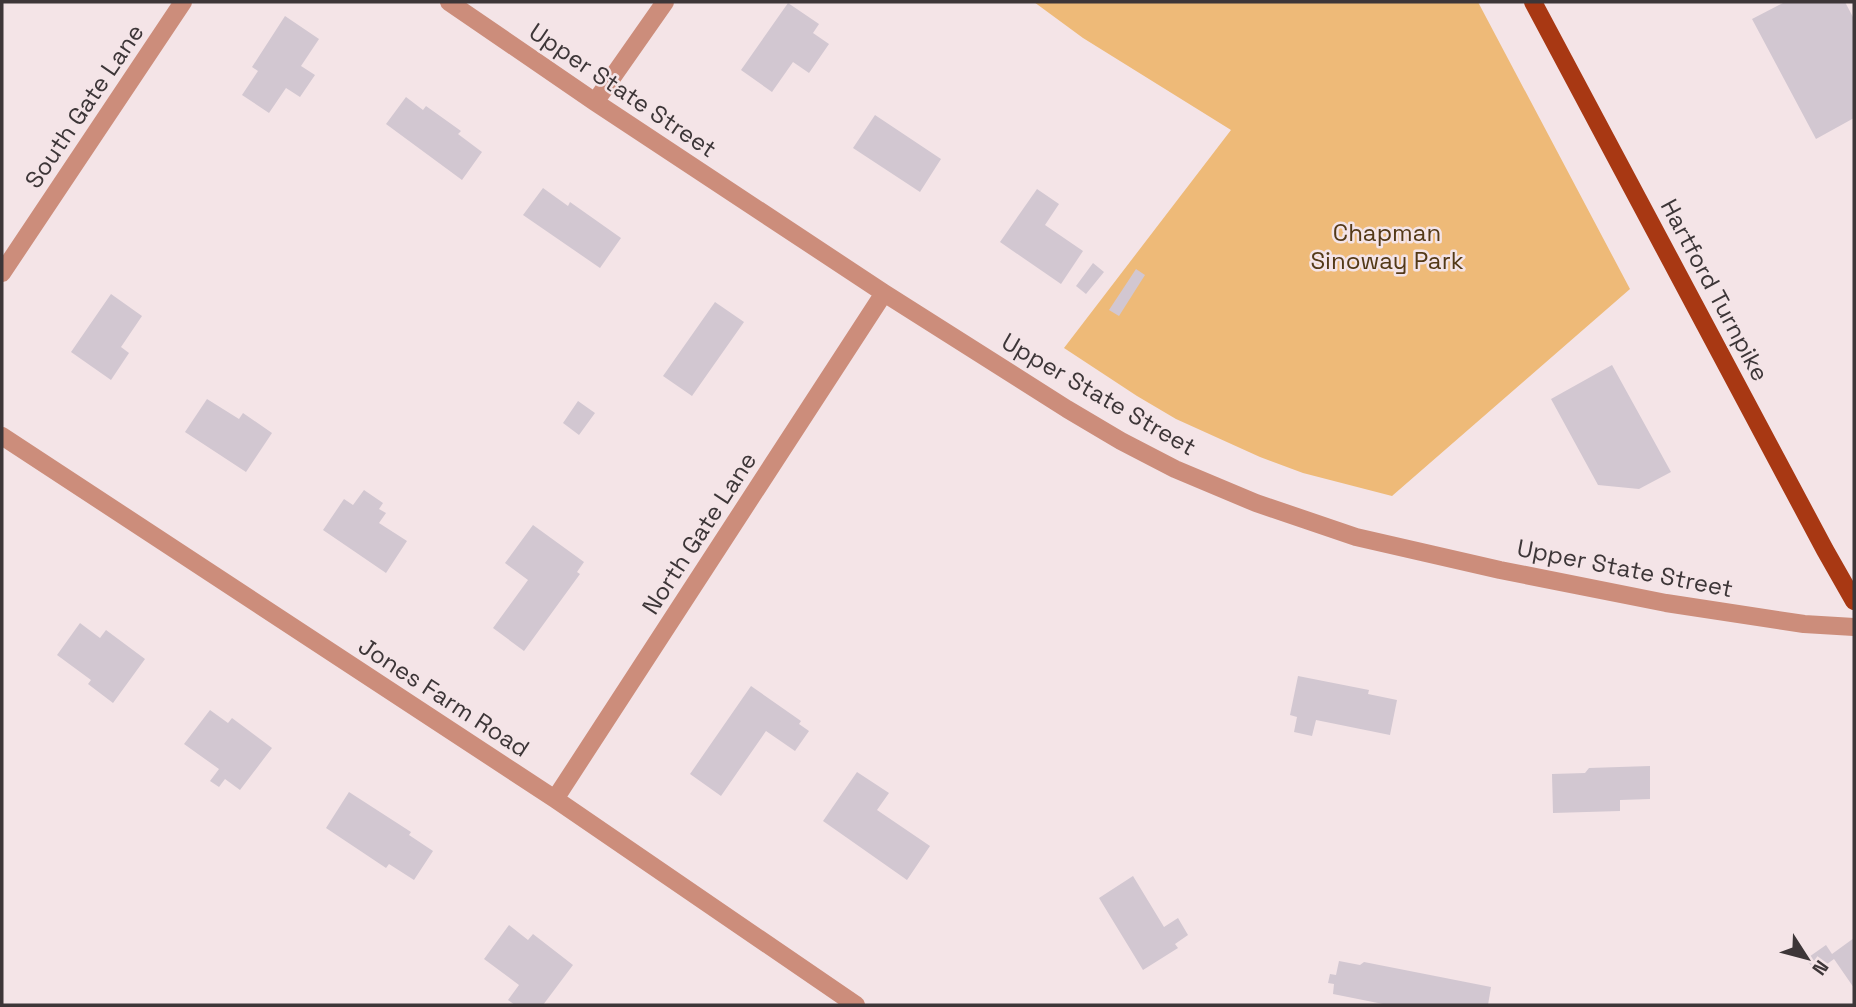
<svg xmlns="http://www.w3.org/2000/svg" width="1856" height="1007" font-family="'Space Grotesk',sans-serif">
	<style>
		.green { fill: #eeba78 }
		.building { fill: #d2c7d1 }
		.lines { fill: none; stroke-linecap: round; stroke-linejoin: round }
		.minor { stroke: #cc8d7b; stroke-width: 18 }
		.major { stroke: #a83813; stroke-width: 18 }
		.labels { text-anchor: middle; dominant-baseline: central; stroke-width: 5; stroke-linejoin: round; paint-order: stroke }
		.street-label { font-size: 24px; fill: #3d3638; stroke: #f4e4e7 }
		.park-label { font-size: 24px; fill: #533917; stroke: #f4e4e7 }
	</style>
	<rect width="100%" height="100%" fill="#f4e4e7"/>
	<!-- green -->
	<path class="green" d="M1034 2H1478L1630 289 1392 496 1303 473 1260 457 1176 419 1137 396 1064 348 1231 130 1083 38Z"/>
	<!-- building -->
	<path class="building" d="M1785 2H1845L1854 19V118L1816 139 1752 19Z
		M788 3 819 24 813 33 829 44 809 73 793 62 772 92 741 70Z
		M285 16 319 39 301 66 315 75 300 97 286 88 269 113 242 95 258 71 252 67Z
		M406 97 423 110 426 106 461 131 458 134 482 152 462 180 386 124Z
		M875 115 941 159 920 192 853 148Z
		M543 188 568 206 570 202 621 238 600 268 523 215Z
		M1037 189 1059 204 1045 225 1083 251 1061 284 1000 242Z
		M1093 263 1104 272 1086 294 1076 286Z
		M1136 269 1145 275 1119 316 1109 310Z
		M111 294 142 316 121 347 129 353 111 380 71 352Z
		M715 302 744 322 692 396 663 376Z
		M1612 365 1671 472 1639 489 1598 485 1551 399Z
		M207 399 239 419 243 413 272 433 246 472 185 432Z
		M578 401 595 413 579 435 563 423Z
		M364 490 383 503 379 509 386 513 379 523 407 541 386 573 323 530 344 499 353 505Z
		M533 525 584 562 577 572 580 574 524 651 493 628 528 580 505 563Z
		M80 623 100 638 106 630 145 659 113 703 88 684 91 680 57 655Z
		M1298 676 1369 690 1368 694 1397 700 1390 735 1316 720 1312 736 1294 732 1297 717 1290 715Z
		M751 686 801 721 799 724 809 731 795 751 766 731 721 796 690 774Z
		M210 710 228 723 232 718 272 748 240 790 225 779 219 787 210 781 219 769 184 744Z
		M1650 766V799L1620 800V811L1553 813 1552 774 1585 773 1589 768Z
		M857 772 889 793 877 810 930 846 907 880 823 821Z
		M349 792 411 832 409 835 433 851 414 880 389 864 386 868 326 828Z
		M1133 876 1164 927 1178 918 1188 935 1175 944 1178 948 1143 970 1099 898Z
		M509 925 528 940 533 934 573 965 543 1005H515L508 1000 519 985 484 959Z
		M1854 938V988L1834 959 1816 972 1806 959 1826 945 1832 954Z
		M1339 961 1360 965 1364 962 1491 987 1488 1005H1388L1333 994 1334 984 1328 983 1330 974 1336 975Z"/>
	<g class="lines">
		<!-- minor -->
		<path class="minor" d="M449 2 595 102 884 293 1067 409 1121 441 1175 469 1256 503 1356 537 1500 570 1666 603 1804 624 1854 627
			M595 102 665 2
			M2 273 183 2
			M2 436 555 799 856 1005
			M555 799 884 293"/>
		<!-- major -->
		<path class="major" d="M1533 2 1825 550 1854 601"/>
	</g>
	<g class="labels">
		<!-- street labels -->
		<g class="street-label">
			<text transform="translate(623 90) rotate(34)">Upper State Street</text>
			<text transform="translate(84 106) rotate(-56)">South Gate Lane</text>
			<text transform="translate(1715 290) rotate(62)">Hartford Turnpike</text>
			<text transform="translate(1099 394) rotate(30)">Upper State Street</text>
			<text transform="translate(699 533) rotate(-57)">North Gate Lane</text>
			<text transform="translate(1625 568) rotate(11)">Upper State Street</text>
			<text transform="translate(444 697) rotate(33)">Jones Farm Road</text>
		</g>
		<!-- park labels -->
		<g class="park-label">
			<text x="1387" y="232">Chapman<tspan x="1387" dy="28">Sinoway Park</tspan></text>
		</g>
	</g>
	<!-- border -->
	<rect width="1856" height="1007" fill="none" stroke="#3d3638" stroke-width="7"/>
	<!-- north arrow -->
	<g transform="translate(1807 958) rotate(126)" stroke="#f4e4e7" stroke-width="5" paint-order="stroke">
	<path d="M0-5L12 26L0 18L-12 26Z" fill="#3d3638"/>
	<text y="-10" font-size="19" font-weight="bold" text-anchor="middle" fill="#3d3638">N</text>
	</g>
</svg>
